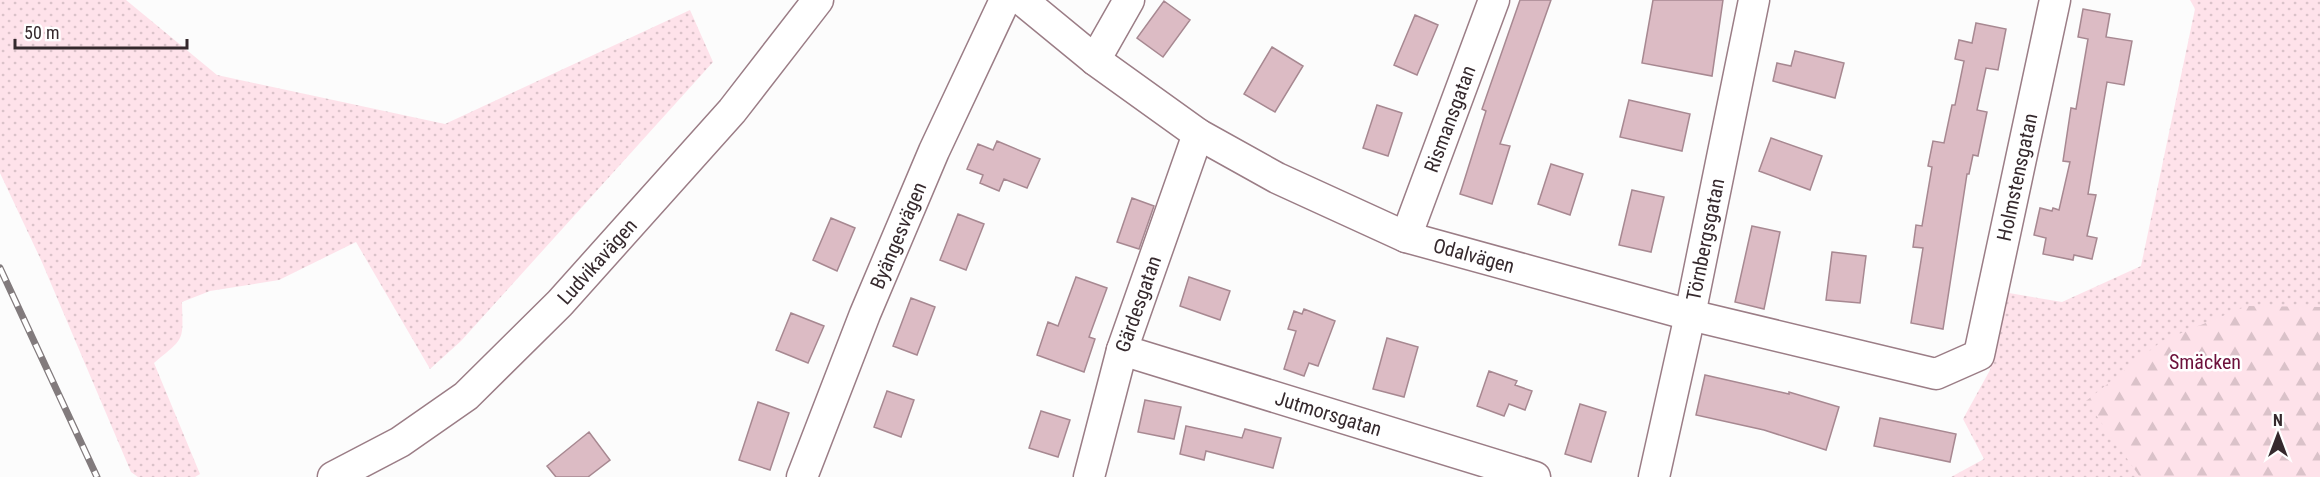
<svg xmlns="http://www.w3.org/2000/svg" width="2320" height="477" font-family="'Roboto Condensed',sans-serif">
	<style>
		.grass { fill: url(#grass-dots) }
		.forest { fill: url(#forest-firs) }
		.building { fill: #dcbbc4; stroke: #a78891; stroke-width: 1.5 }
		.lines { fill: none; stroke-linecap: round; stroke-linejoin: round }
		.minor-casing { stroke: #9b7d86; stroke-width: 33 }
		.minor { stroke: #fff; stroke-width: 30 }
		.rail-casing { stroke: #827b7d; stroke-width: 7 }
		.rail { stroke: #fff; stroke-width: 4.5; stroke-dasharray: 14; stroke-linecap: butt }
		.labels { text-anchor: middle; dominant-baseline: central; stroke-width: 5; stroke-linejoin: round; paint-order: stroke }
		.street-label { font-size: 20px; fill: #35292d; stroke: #fff }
		.park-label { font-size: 20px; fill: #6d103b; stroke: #fff }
	</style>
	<defs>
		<pattern id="grass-dots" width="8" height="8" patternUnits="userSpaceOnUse" patternTransform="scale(1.5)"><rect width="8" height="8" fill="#fee2ea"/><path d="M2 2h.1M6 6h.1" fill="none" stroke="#dac2c9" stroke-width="1.8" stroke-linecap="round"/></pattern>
		<pattern id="forest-firs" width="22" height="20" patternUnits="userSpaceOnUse" patternTransform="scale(1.5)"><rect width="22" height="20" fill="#fee2ea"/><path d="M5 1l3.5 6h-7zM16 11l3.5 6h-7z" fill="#dac2c9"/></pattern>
	</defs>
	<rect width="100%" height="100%" fill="#fcfcfc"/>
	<!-- grass -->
	<path class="grass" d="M0 0H126L217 75 445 124 690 10 713 62 461 341 430 369 356 242 279 280 210 291 182 302C183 343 185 337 154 363L200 474 195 477H138L131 472 41 260 0 173Z
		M2190 0H2320V477H1951L1984 459 1963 419 1990 370 2009 293 2062 302 2141 266 2195 9Z"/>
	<!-- forest -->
	<path class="forest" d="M2247 306 2320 307V477H2140L2086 401 2162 341Z"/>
	<!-- building -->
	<path class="building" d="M1520 0H1551L1500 144 1510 146 1492 204 1460 194 1486 111 1482 109Z
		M1653 0H1723L1712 76 1642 63Z
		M1164 1 1190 20 1163 57 1137 38Z
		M2083 9 2110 14 2106 37 2132 41 2124 85 2107 82 2088 194 2096 195 2087 236 2097 238 2092 259 2074 255 2073 260 2043 254 2046 238 2034 235 2040 208 2052 211 2053 208 2059 210 2070 162 2063 161 2071 108 2076 109 2088 39 2078 37Z
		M1415 15 1438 25 1417 75 1394 65Z
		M1976 23 2006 29 1998 70 1986 68 1977 110 1987 112 1978 156 1973 155 1969 174H1967L1943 329 1911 323 1923 248 1913 247 1916 225 1922 226 1932 167 1928 166 1933 141 1944 143 1952 105H1955L1964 61 1955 59 1959 40 1972 43Z
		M1272 47 1303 66 1275 112 1244 94Z
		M1795 51 1844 63 1835 98 1773 81 1777 63 1791 66Z
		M1629 100 1690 114 1682 151 1620 137Z
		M1377 105 1402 113 1388 156 1363 148Z
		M1771 138 1822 156 1810 190 1759 171Z
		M997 141 1040 159 1027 188 1004 179 999 191 980 183 983 175 967 169 978 144 993 150Z
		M1551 164 1583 174 1570 215 1538 204Z
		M1632 190 1664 197 1651 252 1619 245Z
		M1132 198 1154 206 1139 249 1117 242Z
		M958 214 984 224 966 270 940 260Z
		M831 218 855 228 837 271 813 260Z
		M1752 226 1780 232 1764 309 1735 302Z
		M1832 252 1866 256 1860 303 1826 300Z
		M1076 277 1107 288 1089 337 1095 339 1084 372 1037 355 1048 322 1058 326Z
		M1189 277 1230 291 1220 320 1180 306Z
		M911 298 935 307 917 355 893 346Z
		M1304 309 1335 321 1318 366 1309 363 1304 376 1284 369 1296 331 1288 329 1294 311 1302 314Z
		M791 313 824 326 808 363 776 350Z
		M1387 338 1418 347 1404 397 1373 389Z
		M1489 371 1517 381 1515 385 1532 391 1525 410 1509 404 1504 416 1477 406Z
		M1705 375 1789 394V392L1839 407 1826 450 1764 430 1696 415Z
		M887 391 914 400 901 437 874 427Z
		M1145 400 1181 407 1174 439 1138 432Z
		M758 402 789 413 770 470 739 460Z
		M1580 404 1606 412 1591 462 1565 454Z
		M1041 411 1070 420 1058 457 1029 448Z
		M1880 418 1956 434 1950 462 1874 446Z
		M1186 426 1242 438 1245 429 1281 438 1273 468 1206 451 1204 460 1180 454Z
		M589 432 610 460 588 477H556L547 466Z"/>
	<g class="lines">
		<!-- minor casing -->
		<g class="minor-casing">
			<g id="minor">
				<path id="s1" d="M1022 0 1095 60 1198 134 1277 178 1406 237 1690 315 1936 374 1979 355 2055 0"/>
				<path d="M1095 60 1129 0"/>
				<path id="s2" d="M1406 237 1494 0"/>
				<path id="s3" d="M1122 350 1535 477"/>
				<path id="s4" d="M333 477 400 442 466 396 560 303 732 111 818 0"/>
				<path id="s5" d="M802 477 865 314 934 151 1005 0"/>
				<path id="s6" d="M1089 477 1122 350 1198 134"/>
				<path id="s7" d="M1654 477 1690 315 1754 0"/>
			</g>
		</g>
		<!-- minor -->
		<use href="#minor" class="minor"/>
		<!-- rail casing -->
		<g class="rail-casing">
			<path id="rail" d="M0 268 97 477"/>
		</g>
		<!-- rail -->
		<use href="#rail" class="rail"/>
	</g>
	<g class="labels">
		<!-- street labels -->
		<g class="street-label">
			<text stroke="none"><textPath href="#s2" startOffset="126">Rismansgatan</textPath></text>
			<text stroke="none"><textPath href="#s1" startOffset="1230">Holmstensgatan</textPath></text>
			<text stroke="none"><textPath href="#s5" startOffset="260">Byängesvägen</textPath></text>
			<text stroke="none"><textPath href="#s7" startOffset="243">Törnbergsgatan</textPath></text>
			<text stroke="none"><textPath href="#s1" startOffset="524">Odalvägen</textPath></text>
			<text stroke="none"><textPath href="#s4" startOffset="344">Ludvikavägen</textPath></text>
			<text stroke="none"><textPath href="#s6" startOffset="180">Gärdesgatan</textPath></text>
			<text stroke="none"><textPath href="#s3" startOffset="216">Jutmorsgatan</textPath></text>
		</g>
		<!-- park labels -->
		<g class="park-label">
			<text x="2205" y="362">Smäcken</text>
		</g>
	</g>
	<!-- north arrow -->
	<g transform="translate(2278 435)" stroke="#ffffff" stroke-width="4.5" paint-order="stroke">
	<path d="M0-4.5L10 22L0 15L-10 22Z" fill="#35292d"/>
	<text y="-9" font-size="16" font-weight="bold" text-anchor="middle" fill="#35292d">N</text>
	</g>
	<!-- scale -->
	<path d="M15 39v9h172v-9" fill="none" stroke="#35292d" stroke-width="3"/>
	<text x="24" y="39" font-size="18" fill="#35292d" stroke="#ffffff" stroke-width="4.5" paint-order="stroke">50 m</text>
</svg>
